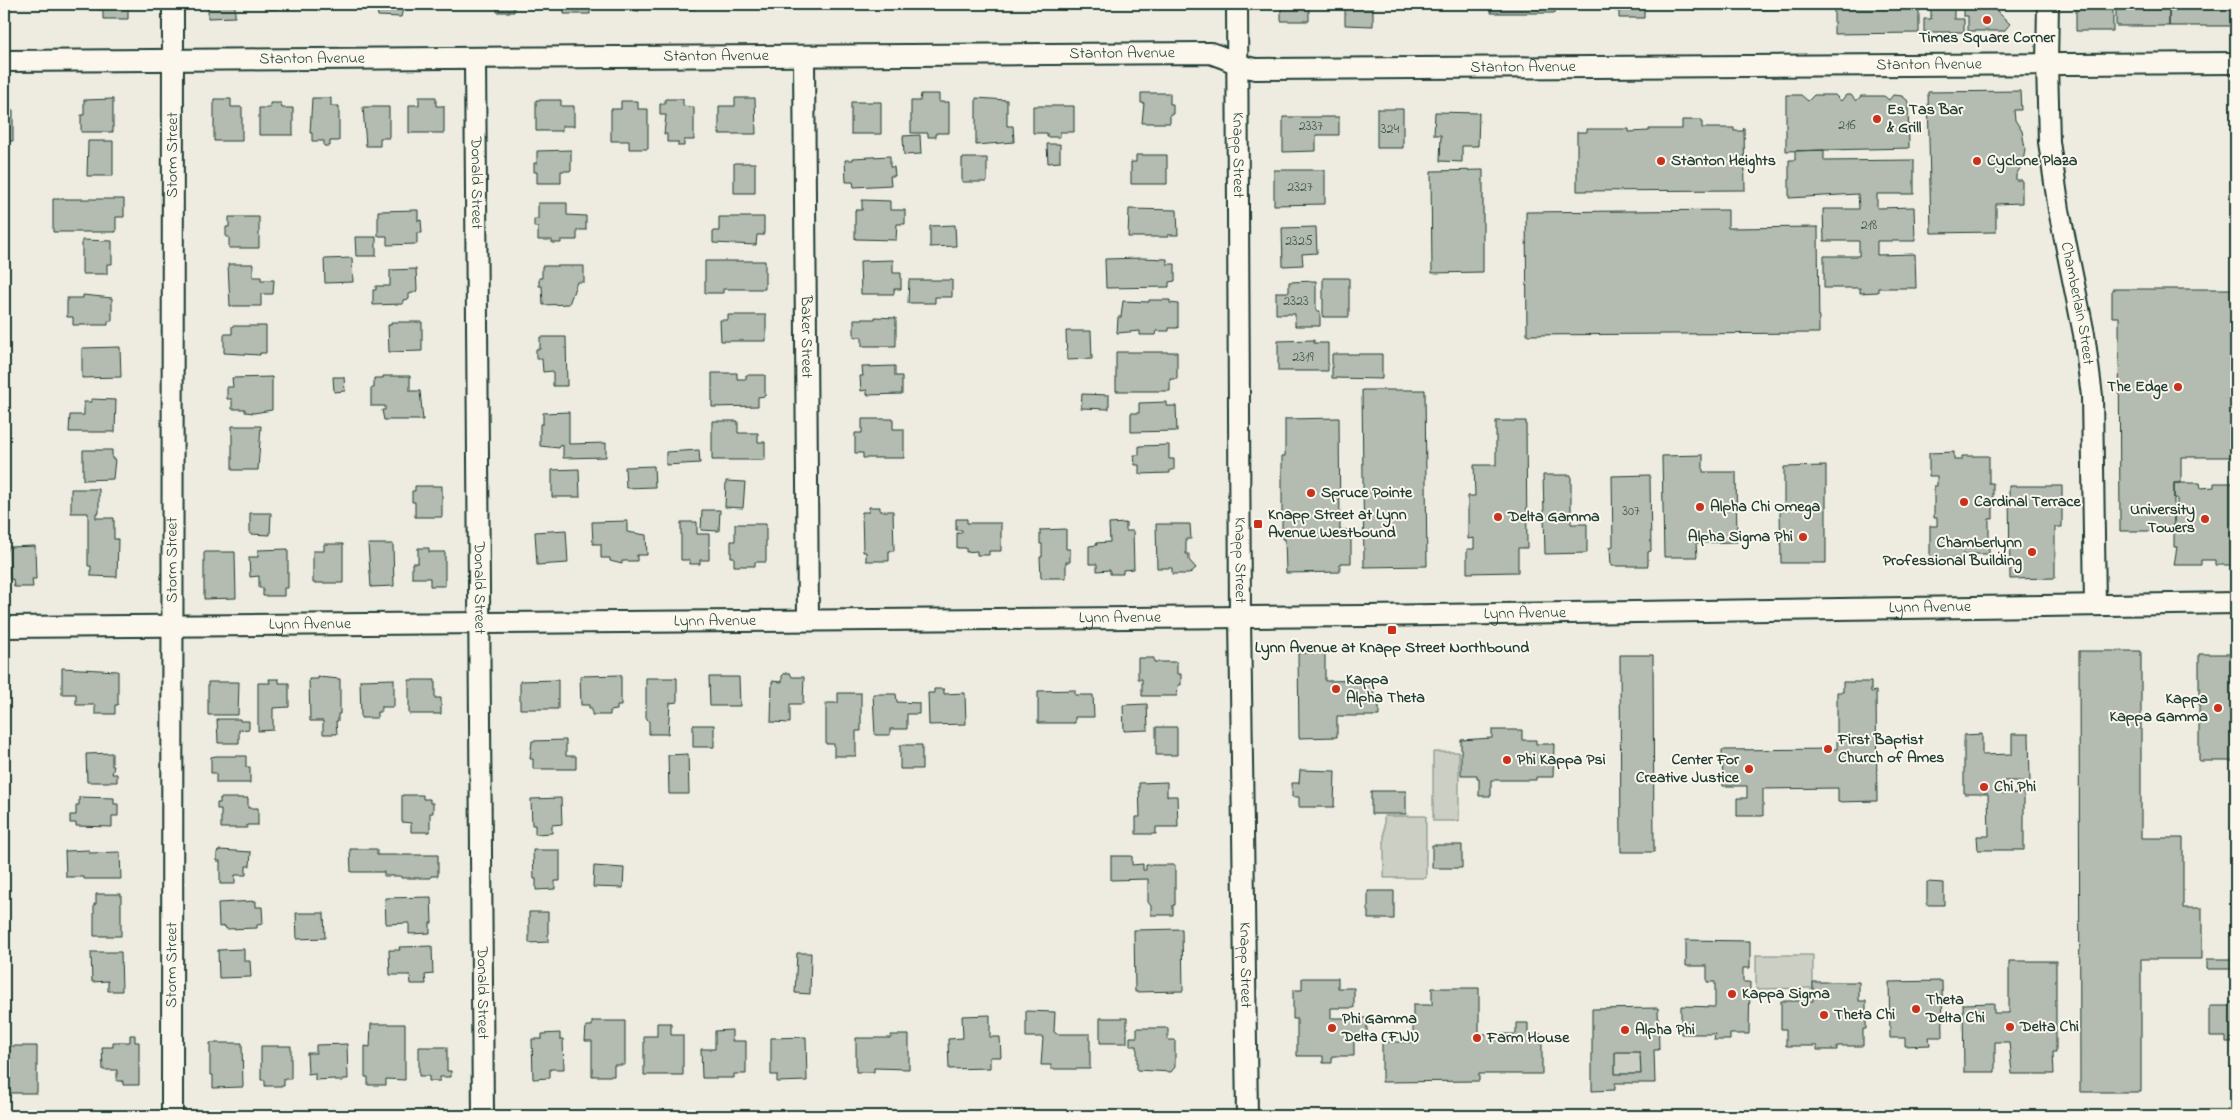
<svg xmlns="http://www.w3.org/2000/svg" width="2240" height="1120" font-family="'Indie Flower',sans-serif">
	<style>
		.green { fill: #cbcfc4; stroke: #75867c }
		.building { fill: #b4bbb0; stroke: #1f3d34; fill-rule: evenodd }
		.lines { fill: none; stroke-linecap: round; stroke-linejoin: round }
		.minor-casing { stroke: #1f3d34; stroke-width: 24 }
		.minor { stroke: #fbf7ec; stroke-width: 20 }
		.poi-dot { fill: #c8321e; stroke: #fbf7ec; stroke-width: 2 }
		.labels { text-anchor: middle; dominant-baseline: central; stroke-width: 4; stroke-linejoin: round; paint-order: stroke }
		.number-label { font-size: 14px; fill: #445c53 }
		.poi-label { font-size: 16px; font-weight: bold; fill: #1f3d34; stroke: #fbf7ec; text-anchor: start }
		.street-label { font-size: 16px; fill: #1f3d34; stroke: #fbf7ec }
	</style>
	<rect width="100%" height="100%" fill="#eeece1"/>
	<filter id="ink" filterUnits="userSpaceOnUse"><feTurbulence type="fractalNoise" baseFrequency=".02" numOctaves="2"/><feDisplacementMap in="SourceGraphic" scale="10" xChannelSelector="R" yChannelSelector="G"/><feConvolveMatrix kernelMatrix="1 2 1 2 8 2 1 2 1" color-interpolation-filters="sRGB"/></filter>
	<g filter="url(#ink)">
		<!-- green -->
		<path class="green" d="M1433 752H1459V821H1433Z
			M1384 816H1426V878H1384Z
			M1756 955H1813V988L1756 989Z
			M1615 1052H1640L1641 1074H1615Z"/>
		<!-- building -->
		<path class="building" d="M79 4H128V19H103V10L79 8Z
			M208 4H235V17L208 18Z
			M269 4H279V9H269Z
			M326 4H339H334V8L327 9Z
			M376 4H404L401 17 378 16Z
			M443 4H466H453V8H443Z
			M486 4H524V5H514V12H497V5Z
			M552 4H601V5H590V14H564V6H552Z
			M621 4H650L639 5V11L625 10V4Z
			M677 4H696V9H677Z
			M1158 4H1202V9H1158Z
			M1281 4H1309V21H1281Z
			M1345 4H1373V26L1345 25Z
			M1492 4H1555V13H1491Z
			M1615 4H1644V18H1619V11H1615Z
			M1693 4H1816V9L1693 10Z
			M1834 4H1919V33L1834 34Z
			M1931 4H1954V19H1964V32H1924V19H1931Z
			M1963 4H1990L2010 24 2004 31H1968V16H1963Z
			M2076 4H2113V31H2076Z
			M2116 4H2169V26H2116Z
			M2169 4H2236V26H2169Z
			M2020 91 2021 110H2014L2015 120 2022 131 2025 148 2023 163 2016 175V180H2022V203L1996 204V232L1931 233 1928 92Z
			M1141 93H1170V104H1173V114H1170V123H1142L1144 103H1141Z
			M921 94H939V102H949V133H936V137H928V133H911V101H920Z
			M1786 95H1801L1808 101 1814 95H1835L1841 101 1846 95H1851L1856 101 1861 96H1884L1889 100 1893 95 1902 96 1908 101 1909 148 1786 151Z
			M419 97H436V106H444V133H409V105H419Z
			M312 98H331V106H339V141H330V146H324V141H312V133H310Z
			M735 98H755L756 134H719V106H735Z
			M976 98 1007 100V126H1013L1014 142 976 145Z
			M113 99V132H81V115H84V100Z
			M214 99H231V107H242V141H214Z
			M665 99H683V106L694 107V140H684V146H678V142H667V134H664L666 115H660V104H665Z
			M536 100H561V106H574V126H562V131H536Z
			M621 101H638V109H648V149H629V141H611V109H621Z
			M851 102H881V134H851Z
			M270 103H281L282 108H293V135H259V108H270Z
			M1033 106H1074V132H1060V137H1047V133H1033Z
			M363 107H389V138H380V146H366Z
			M1377 109H1403V148H1377Z
			M4 110H13V141H8V149H4Z
			M1435 112 1479 113 1478 146H1462V162L1440 161 1441 135H1434Z
			M1283 117H1339V135H1316V151L1283 152Z
			M1682 120H1702V128H1734V131H1743L1744 128 1745 190 1577 191V132H1587V129H1629V132L1649 131V129H1682Z
			M920 135 921 154 904 155 903 136Z
			M88 141H113V176H87Z
			M1047 144H1060V162L1048 163Z
			M571 150V171H561V183H537V172H534V163H537V151Z
			M1824 150V161L1914 160V194H1877V208L1914 207 1915 241H1877V255L1915 254 1916 288H1878V292L1860 293V288H1824V256H1859V241H1824L1823 209H1859L1858 194 1789 198V160H1795V151Z
			M1136 155H1167V184H1131V162H1136Z
			M890 156V167H894L895 176H890L891 185 854 187 853 182H846L845 160H853V158Z
			M962 158H987V182H962Z
			M734 163H755V193H734Z
			M1274 170H1325V204L1274 205Z
			M1483 170V272L1432 273 1431 171Z
			M53 199H124V217H116V232H53Z
			M862 200 890 201V210H905V224H897L896 240 855 239V210H862Z
			M538 203H567V215L586 216V230H577V240H561V243H552V240H538V227H534V219H538Z
			M1129 209 1177 210 1178 235H1168V237H1128Z
			M418 210V221L421 220 422 233H417V244L387 245V236H378V211Z
			M1728 210V228L1818 227 1819 333 1527 335 1526 212Z
			M229 217H259V248H229V237H226V227H229Z
			M719 217H764V235H757L756 245 713 243V231H719Z
			M955 225 956 246 930 247V226Z
			M1316 227 1317 253 1302 254 1303 265 1283 266 1282 228Z
			M355 237H376V256H356Z
			M82 240 112 241V264H107V274H82Z
			M352 258 353 282 325 283 324 259Z
			M1142 258 1167 259V264H1175V281L1169 282V287L1106 288 1105 259Z
			M893 260V273H901V289H894V294H861L860 261Z
			M705 261H765V289H723V293H705Z
			M228 264H253V277H261V280H274L273 294H261V306H230Z
			M542 266H584V282H577L569 304 543 305 542 286H539V278H542Z
			M416 269 417 289 416 292 409 294V299L403 300V304L373 305V290H376V286H390V270Z
			M1323 278H1349V317H1323Z
			M909 280H952V297H935V303H908Z
			M1316 281V311H1320V326H1295V314H1276V292H1289V282Z
			M2112 289H2236V457H2181V483H2174V531H2120L2119 317H2112Z
			M83 295 112 298V321H108V325H73V317H67V298H83Z
			M1149 300H1170V303L1178 304V328H1169V331H1156L1155 335H1140V331L1117 333 1118 317H1121L1123 301 1149 302Z
			M728 315H766V341H721L720 320H728Z
			M875 317 896 318V346H862V337H854V319H875Z
			M391 322H422V351L389 352 388 325H391Z
			M232 326H266V353H260V355L224 353V334H232Z
			M1066 331H1091L1092 359 1067 360Z
			M540 337H566L567 386H553V371L543 372 542 359H536V349H540Z
			M1314 340V343H1328V371H1278V341Z
			M120 347 121 377 82 378V348Z
			M1116 352H1177V379H1170V391H1116Z
			M1332 354H1382V379L1332 378Z
			M895 366V376H902V394L867 395V390L861 391 860 376H863L862 367Z
			M712 373H737V379H746V375H765V396L758 397V406L712 407Z
			M383 376H410V391H420L423 420H384L382 410H385V406H371V388H374V378H383Z
			M272 377V410L254 413 245 412V409H232V399H227V387H233L232 378Z
			M333 377H344L345 391 334 392Z
			M1362 390H1425L1427 566 1364 567Z
			M1082 394 1109 395V409L1081 408Z
			M91 399 116 400 115 432H69L70 415H84V402H91Z
			M1166 402V406H1176L1177 431 1131 432V413H1139V403Z
			M569 412V444L606 443V457L563 458V445L559 446V448L540 446V424H543V413Z
			M1339 418 1340 530H1351V563H1340V572L1286 573 1285 539H1282V456H1285V419Z
			M862 419H893V429H904V458H863V453H855V433H862Z
			M712 421H738V433H758V442H765V460H712Z
			M1496 421H1526L1527 548H1518V572L1467 573V549H1474V538L1468 539V496H1475L1474 465H1496Z
			M232 426H261L258 470H232Z
			M1169 445V459H1174V470H1170V473L1139 474V465H1135L1134 455H1139V446Z
			M83 450H112V459H115L113 479 83 480Z
			M699 450 700 463 666 465V452Z
			M1954 452V460H1962V456H1989V483H1993V519H1989V554H1962V558H1930V526H1937V518H1934V486H1937V476H1929V453Z
			M1703 455V472H1736L1737 542 1696 543 1697 557H1664L1662 456Z
			M654 466 655 487 626 488 625 467Z
			M1826 466V563H1781L1780 511H1784V467Z
			M579 469 580 497H552V470Z
			M1543 475H1571V524H1587V553L1545 554Z
			M1650 475 1651 551 1648 552V566H1611L1610 547 1613 546 1612 476Z
			M726 481 745 482 743 508 725 507Z
			M2174 483H2200L2201 488 2214 487V483H2236V565H2215V560H2201V565H2174L2177 547H2174V508L2177 507V498H2174Z
			M415 486H442V517H415V502H412V491H415Z
			M2009 486H2062V527H2055V578L2010 579Z
			M71 489H99V513H96V518H114V539H118L117 577 91 576V566H88V513H71Z
			M869 507H880V511H893L894 551H889V561H866V552H863L862 512H869Z
			M702 510H720L719 531 701 530Z
			M250 513H271L270 535 250 534Z
			M956 519H967V523H1001V551H989V555H977V551L966 552V548H957V533H962V530H956Z
			M627 521V532L646 535 647 555H637V561H622V564L610 561V558H601V544H593L592 522Z
			M681 522H697V534H709V560H700V564H690V560H681Z
			M1126 523V531H1133L1134 569 1123 570V574H1110V570L1097 571V564H1089V546L1097 545 1096 543 1110 542 1109 524Z
			M735 524H766V562H755V566H734V557H731V541H735Z
			M1156 524H1190L1191 539H1186V554H1189V560L1196 568 1189 574H1172V568H1157Z
			M1066 529V549H1070V562H1066V578H1041L1040 557H1042V544H1040V530Z
			M566 530 568 563 537 565 535 532Z
			M324 544H343V583H313V551H324Z
			M368 544H393L394 586 371 587Z
			M35 546 36 579H32L33 587H14L13 579 10 580 9 547Z
			M418 548H429V552H445V586H430V578H412V563H418Z
			M288 549V588H284V596H263V588H259V576L250 577 249 557H258V550Z
			M204 552H235L236 598 204 599Z
			M2079 651H2141V838H2183V908H2202V959H2141V1092H2080Z
			M1298 653H1325V681L1373 680 1374 697H1379V716H1337V737L1299 738Z
			M2199 654H2236V761H2199Z
			M1620 655H1653L1654 852H1621Z
			M1138 658H1154V662H1177V674H1181V685H1178L1177 696H1142V679H1138Z
			M62 668 118 671V705H115V714H95V705H76V694H62Z
			M785 673H790L792 677H804L803 704H790V723L771 722 772 681 782 682V676Z
			M621 675V706H617V710L610 711V715H592V708H589V705H581L580 676Z
			M318 677 340 679V714H338V721H336L337 734H323V721H310L309 679H318Z
			M709 677H739L740 706H710Z
			M646 678H677V702L670 703 668 734H649V722L646 717Z
			M269 679H279V683H289V707L273 708V730L258 731V683H270Z
			M394 679V707H381V712H377V718H361L360 680Z
			M409 680H435V698H441V714H409Z
			M558 680V709H520V681Z
			M208 682H239L238 715H208Z
			M1843 682H1871V692L1876 691 1877 801 1838 802V788L1763 789V816H1737V798H1747V786H1723L1722 750 1837 749V692H1843Z
			M934 689H944V694L965 693 966 724 929 725 928 693H934Z
			M1075 690V695H1093L1094 717H1075V723H1038V691Z
			M838 693H861V731H856V756H834V744H826V703H838Z
			M873 694H896L897 702 919 703V714H907V729H890V735H875Z
			M1147 704 1148 730 1124 731 1123 705Z
			M217 719H240V721H249V729L239 730V743H218Z
			M693 725H714V747H693Z
			M1156 727H1177V755H1156Z
			M1492 730H1522V740H1536V744H1554L1553 777H1536V780H1491V796H1479V779H1477V775H1461V740L1492 738Z
			M1982 734V755L2012 754V734H2029L2030 781H2003V794L2024 793V850H1978L1977 836H1989L1988 794H1964V735Z
			M566 740V756H576V769H533V759H530L532 741Z
			M900 745H922V769H900Z
			M112 753V766H114L112 774H117V782H87L86 754Z
			M688 754 689 794H669L668 755Z
			M216 756H246V767H250V783H216V773H211V757Z
			M1300 770 1335 771 1334 807H1299V797H1292V783H1299Z
			M1167 782V796H1177L1178 827H1156V834H1136V817H1140L1139 783Z
			M1371 791H1406V814H1371Z
			M402 795H423V799H430V803H433V813H430V832H411V823L402 822Z
			M79 797 114 798V804H118V816H112V827L76 826V823H70V815H76V805H79Z
			M220 798H248V808H258V825H247V828H221V809H217V803H220Z
			M561 798 562 824 552 825V833L535 834V825H532L531 799Z
			M1432 845H1462V868H1432Z
			M350 849H377V855H438V876H431V878H401V876H384V872H351Z
			M89 850V853L120 852 121 879H84V877H66L65 851Z
			M220 850 251 852 250 866H246V875H235V884H220V861H217V852Z
			M533 850H560V881H555V889L536 890V879H534Z
			M1111 856H1132V865L1143 864V870H1146V865H1175V905H1173V915H1151V906L1148 902V879L1111 880Z
			M594 866 624 868 623 888 593 887Z
			M1927 882 1944 883V905H1927Z
			M1368 891H1394V919H1368Z
			M96 894H121V936H94V904H96Z
			M431 897 432 923H430V933L409 934V923L386 924 385 898Z
			M256 901V907H262L263 924 257 925V928L226 929 225 926 219 927 218 903Z
			M529 912H548V942L529 943Z
			M296 913H324L325 938 297 939Z
			M1182 929 1183 991 1135 992 1134 930Z
			M1686 940 1750 941V968H1743V982H1750L1749 1034H1730V1040H1714L1715 1034H1681V1006L1715 1007V982H1707V966H1686Z
			M432 946 433 974 425 975 426 984H411L410 975H390L389 950H400L399 947Z
			M244 949V961H250L251 977 219 978 218 950Z
			M91 952H121L122 991H108V981L92 982Z
			M797 953H811L810 994 795 993Z
			M2207 959H2236V969H2207Z
			M2009 961H2056V1052H2053L2054 1074H2012L2009 1042H1995V1072H1964L1963 1004 1994 1003V1013H2009Z
			M1302 978H1338V988H1354V1008H1331V1018H1367V1037H1354V1056H1332V1063H1323V1056H1297V1019H1293V990H1302Z
			M1942 981 1943 1037H1929L1930 1045 1905 1046V1038H1890L1889 982Z
			M1813 982H1859V1001H1866V1029H1863V1046H1837V1050H1817V1046H1786V1029H1781V1001H1813Z
			M1432 988H1479V1034H1516V1023H1528V1034H1542V1074H1479V1081L1382 1082V1042H1413V1005H1432Z
			M2230 1002H2236V1042H2226V1037H2210V1006H2230Z
			M1658 1008 1659 1050H1654L1655 1083H1615V1090L1592 1091V1009ZM1615 1052H1640L1641 1074H1615Z
			M1026 1011 1055 1012 1054 1032 1057 1034H1090V1069H1051V1065H1041L1043 1037H1026Z
			M990 1015V1037H1000L1001 1057H990V1068L949 1069 948 1039 963 1038 962 1016Z
			M1100 1018H1127V1043H1100Z
			M592 1021H625V1065H614V1076H592V1041H585L586 1026H592Z
			M657 1023H671V1035H683V1075H644V1036H657Z
			M371 1024H405V1080L386 1079V1085H368V1077H365V1046L370 1047Z
			M1137 1028H1168V1040H1175V1067L1171 1072 1137 1070V1046H1130V1037H1137Z
			M732 1030V1041H746V1074H734V1078H702L701 1049H715V1031Z
			M560 1033V1039H563L564 1069H550V1078L533 1079 532 1039H542V1034Z
			M130 1035H135V1042H139V1085H123V1081H117V1070H103L102 1047H113V1042H130Z
			M891 1035H909V1069L874 1068V1072H856V1038H891Z
			M806 1037 807 1081 777 1082V1075H771V1038Z
			M210 1043H242L243 1087 213 1088V1075H210Z
			M347 1044 348 1079H343V1081H335V1079L315 1080V1073L308 1074 307 1053H316V1045Z
			M4 1046H37V1093H4Z
			M261 1046H291V1079H284V1086H265V1080H261Z
			M419 1047H447V1071H451V1077H440V1081H429V1076H419Z"/>
		<g class="lines">
			<!-- minor casing -->
			<g class="minor-casing">
				<g id="minor">
					<path id="s1" d="M1237 4 1240 617 1247 1116"/>
					<path id="s2" d="M2048 4 2047 64 2049 142 2059 210 2084 334 2092 396 2095 605"/>
					<path id="s3" d="M804 56 808 620"/>
					<path id="s4" d="M475 59 483 1116"/>
					<path id="s5" d="M4 61 1210 53C1226 57 1239 67 1256 69L2236 63"/>
					<path id="s6" d="M4 627 1368 616 2236 603"/>
					<path id="s7" d="M172 1116 173 4"/>
				</g>
			</g>
			<!-- minor -->
			<use href="#minor" class="minor"/>
		</g>
	</g>
	<!-- markers -->
	<g class="poi-dot">
		<circle cx="1987" cy="20" r="5"/>
		<circle cx="1877" cy="119" r="5"/>
		<circle cx="1661" cy="161" r="5"/>
		<circle cx="1977" cy="161" r="5"/>
		<circle cx="2178" cy="387" r="5"/>
		<circle cx="1311" cy="493" r="5"/>
		<circle cx="1964" cy="502" r="5"/>
		<circle cx="1700" cy="507" r="5"/>
		<circle cx="1498" cy="517" r="5"/>
		<circle cx="2205" cy="519" r="5"/>
		<rect x="1253" y="519" width="10" height="10" rx="2.5"/>
		<circle cx="1803" cy="537" r="5"/>
		<circle cx="2032" cy="552" r="5"/>
		<rect x="1387" y="625" width="10" height="10" rx="2.5"/>
		<circle cx="1336" cy="689" r="5"/>
		<circle cx="2218" cy="708" r="5"/>
		<circle cx="1828" cy="749" r="5"/>
		<circle cx="1507" cy="760" r="5"/>
		<circle cx="1749" cy="769" r="5"/>
		<circle cx="1984" cy="787" r="5"/>
		<circle cx="1732" cy="994" r="5"/>
		<circle cx="1916" cy="1009" r="5"/>
		<circle cx="1824" cy="1015" r="5"/>
		<circle cx="2010" cy="1027" r="5"/>
		<circle cx="1332" cy="1028" r="5"/>
		<circle cx="1625" cy="1030" r="5"/>
		<circle cx="1477" cy="1038" r="5"/>
	</g>
	<g class="labels">
		<!-- number labels -->
		<g class="number-label">
			<text x="1847" y="125">216</text>
			<text x="1311" y="126">2337</text>
			<text x="1390" y="129">324</text>
			<text x="1300" y="187">2327</text>
			<text x="1869" y="225">218</text>
			<text x="1299" y="241">2325</text>
			<text x="1296" y="301">2323</text>
			<text x="1303" y="357">2319</text>
			<text x="1631" y="511">307</text>
		</g>
		<!-- poi labels -->
		<g class="poi-label">
			<text x="1987" y="38" text-anchor="middle">Times Square Corner</text>
			<text x="1887" y="110">Es Tas Bar<tspan x="1887" dy="18">&amp; Grill</tspan></text>
			<text x="1671" y="161">Stanton Heights</text>
			<text x="1987" y="161">Cyclone Plaza</text>
			<text x="2168" y="387" text-anchor="end">The Edge</text>
			<text x="1321" y="493">Spruce Pointe</text>
			<text x="1974" y="502">Cardinal Terrace</text>
			<text x="1710" y="507">Alpha Chi Omega</text>
			<text x="2195" y="510" text-anchor="end">University<tspan x="2195" dy="18">Towers</tspan></text>
			<text x="1268" y="515">Knapp Street at Lynn<tspan x="1268" dy="18">Avenue Westbound</tspan></text>
			<text x="1508" y="517">Delta Gamma</text>
			<text x="1793" y="537" text-anchor="end">Alpha Sigma Phi</text>
			<text x="2022" y="543" text-anchor="end">Chamberlynn<tspan x="2022" dy="18">Professional Building</tspan></text>
			<text x="1392" y="648" text-anchor="middle">Lynn Avenue at Knapp Street Northbound</text>
			<text x="1346" y="680">Kappa<tspan x="1346" dy="18">Alpha Theta</tspan></text>
			<text x="2208" y="699" text-anchor="end">Kappa<tspan x="2208" dy="18">Kappa Gamma</tspan></text>
			<text x="1838" y="740">First Baptist<tspan x="1838" dy="18">Church of Ames</tspan></text>
			<text x="1517" y="760">Phi Kappa Psi</text>
			<text x="1739" y="760" text-anchor="end">Center For<tspan x="1739" dy="18">Creative Justice</tspan></text>
			<text x="1994" y="787">Chi Phi</text>
			<text x="1742" y="994">Kappa Sigma</text>
			<text x="1926" y="1000">Theta<tspan x="1926" dy="18">Delta Chi</tspan></text>
			<text x="1834" y="1015">Theta Chi</text>
			<text x="1342" y="1019">Phi Gamma<tspan x="1342" dy="18">Delta (FIJI)</tspan></text>
			<text x="2020" y="1027">Delta Chi</text>
			<text x="1635" y="1030">Alpha Phi</text>
			<text x="1487" y="1038">Farm House</text>
		</g>
		<!-- street labels -->
		<g class="street-label">
			<text stroke="none"><textPath href="#s5" startOffset="1118">Stanton Avenue</textPath></text>
			<text stroke="none"><textPath href="#s5" startOffset="712">Stanton Avenue</textPath></text>
			<text stroke="none"><textPath href="#s5" startOffset="308">Stanton Avenue</textPath></text>
			<text stroke="none"><textPath href="#s5" startOffset="1928">Stanton Avenue</textPath></text>
			<text stroke="none"><textPath href="#s5" startOffset="1522">Stanton Avenue</textPath></text>
			<text stroke="none"><textPath href="#s7" startOffset="961">Storm Street</textPath></text>
			<text stroke="none"><textPath href="#s1" startOffset="151">Knapp Street</textPath></text>
			<text stroke="none"><textPath href="#s4" startOffset="124">Donald Street</textPath></text>
			<text stroke="none"><textPath href="#s2" startOffset="302">Chamberlain Street</textPath></text>
			<text stroke="none"><textPath href="#s3" startOffset="281">Baker Street</textPath></text>
			<text stroke="none"><textPath href="#s7" startOffset="556">Storm Street</textPath></text>
			<text stroke="none"><textPath href="#s1" startOffset="556">Knapp Street</textPath></text>
			<text stroke="none"><textPath href="#s4" startOffset="529">Donald Street</textPath></text>
			<text stroke="none"><textPath href="#s6" startOffset="1926">Lynn Avenue</textPath></text>
			<text stroke="none"><textPath href="#s6" startOffset="1521">Lynn Avenue</textPath></text>
			<text stroke="none"><textPath href="#s6" startOffset="1116">Lynn Avenue</textPath></text>
			<text stroke="none"><textPath href="#s6" startOffset="711">Lynn Avenue</textPath></text>
			<text stroke="none"><textPath href="#s6" startOffset="306">Lynn Avenue</textPath></text>
			<text stroke="none"><textPath href="#s7" startOffset="151">Storm Street</textPath></text>
			<text stroke="none"><textPath href="#s1" startOffset="961">Knapp Street</textPath></text>
			<text stroke="none"><textPath href="#s4" startOffset="934">Donald Street</textPath></text>
		</g>
	</g>
	<!-- margin -->
	<rect width="2240" height="1120" fill="none" stroke="#fbf7ec" stroke-width="20"/>
	<rect x="10" y="10" width="2220" height="1100" fill="none" stroke="#1f3d34" stroke-width="2" filter="url(#ink)"/>
</svg>
